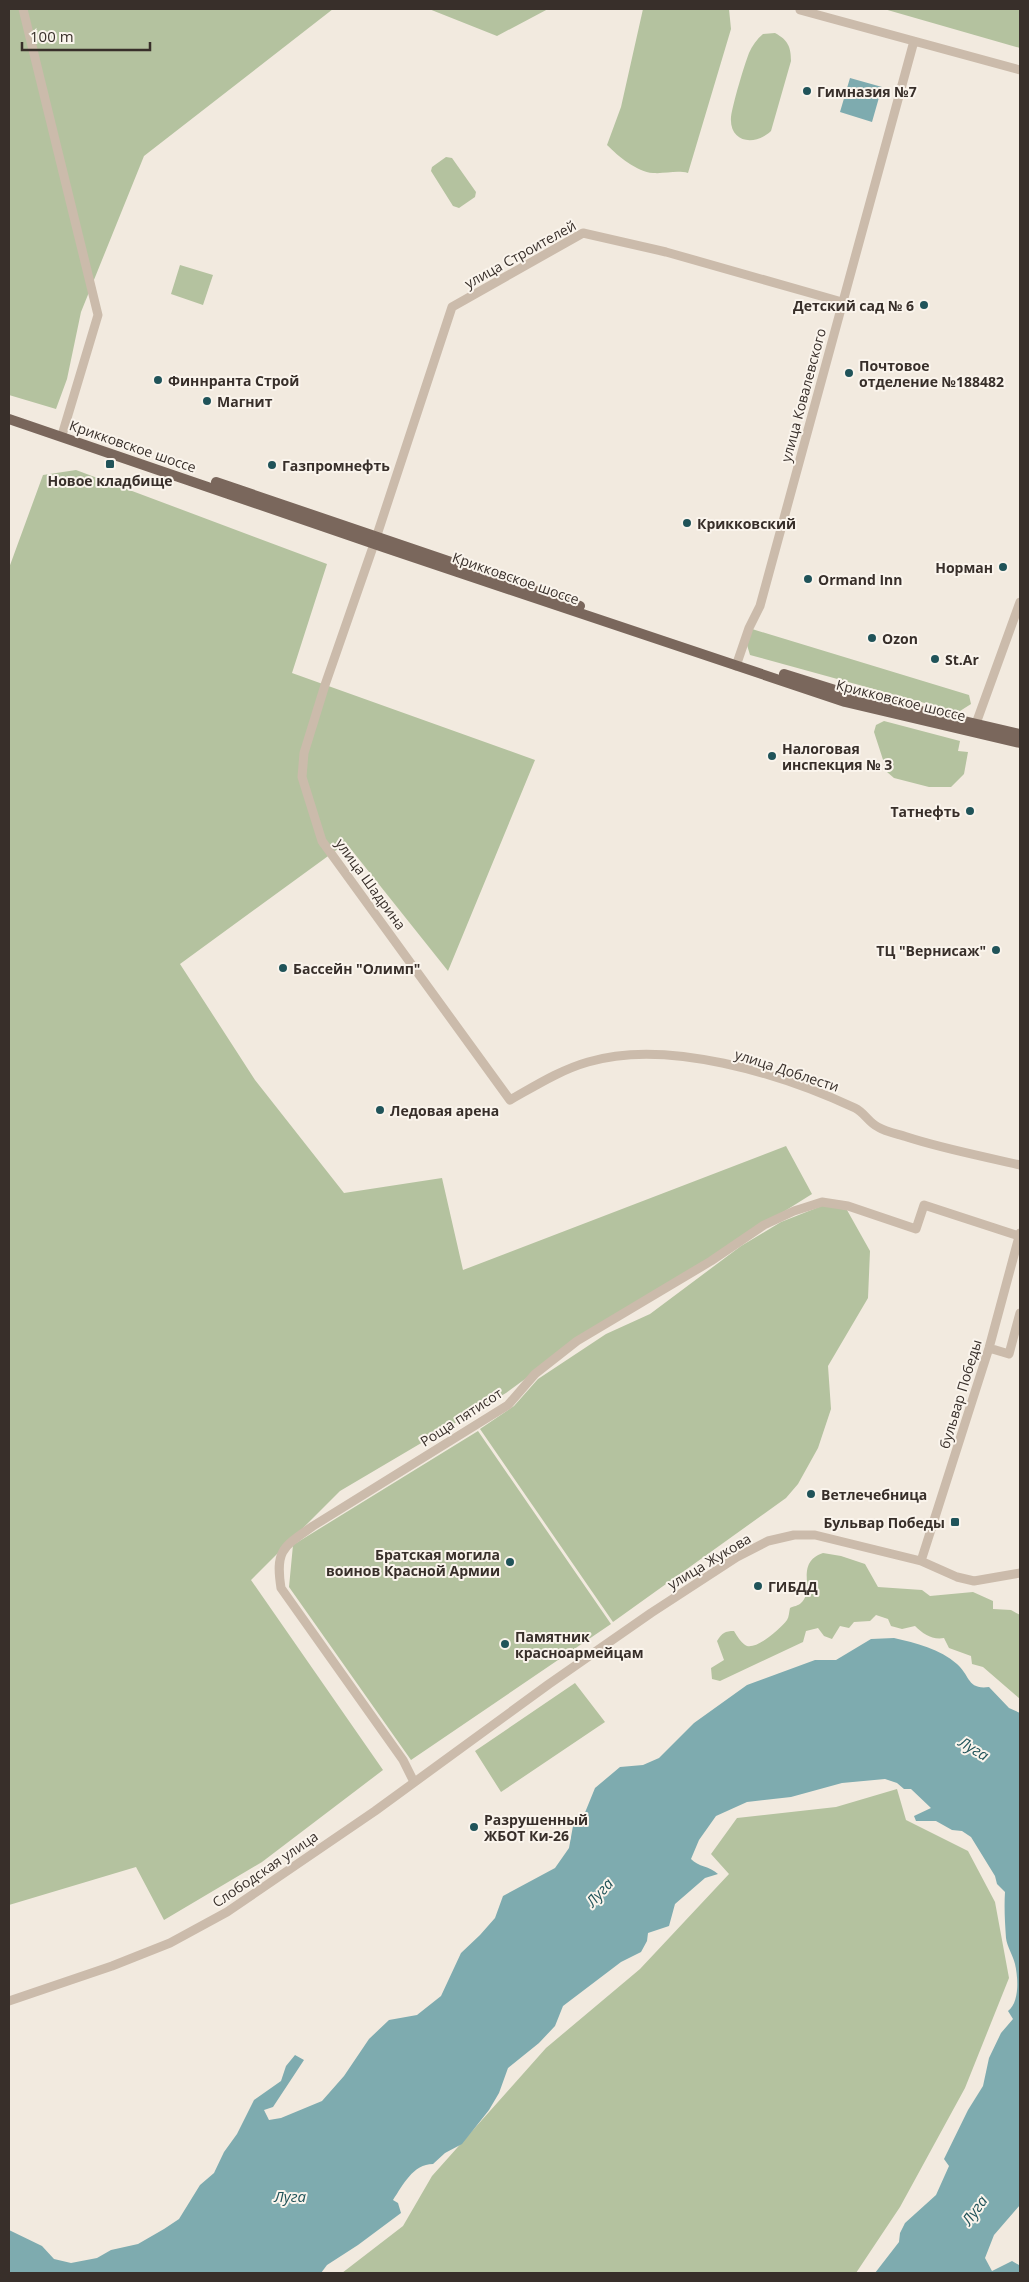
<svg xmlns="http://www.w3.org/2000/svg" width="1029" height="2282" font-family="'Open Sans',sans-serif">
	<style>
		.green { fill: #b4c29f }
		.water { fill: #7eabaf }
		.lines { fill: none; stroke-linecap: round; stroke-linejoin: round }
		.minor { stroke: #cbbbab; stroke-width: 9 }
		.major { stroke: #7a675c; stroke-width: 10 }
		.poi-dot { fill: #205359; stroke: #faf4ec; stroke-width: 2 }
		.labels { text-anchor: middle; dominant-baseline: central; stroke-width: 4; stroke-linejoin: round; paint-order: stroke }
		.poi-label { font-size: 14px; font-weight: bold; fill: #382f2a; stroke: #faf4ec; text-anchor: start }
		.street-label { font-size: 14px; fill: #382f2a; stroke: #faf4ec }
		.water-label { font-size: 15px; font-style: italic; fill: #205359; stroke: #faf4ec }
	</style>
	<rect width="100%" height="100%" fill="#f2eadf"/>
	<!-- green -->
	<path class="green" d="M9 9H333L144 156 81 312 67 379 56 409 9 395Z
		M429 9H548L497 36Z
		M643 9H729L731 29 688 173C676 170 665 174 653 173 637 172 618 156 607 145L621 107Z
		M884 9H1020V48Z
		M775 33C788 40 791 47 791 61L771 131C754 147 729 142 731 117 733 103 744 66 749 53 752 46 757 39 763 34Z
		M446 157 452 158 476 192 475 197 459 208 453 206 431 171 432 167Z
		M180 265 213 275 203 305 171 294Z
		M76 470 327 564 292 673 535 760 448 971 346 843 180 964 255 1080 344 1193 442 1178 463 1270 786 1146 812 1194 577 1341 506 1393 340 1491 251 1580 383 1770 262 1862 164 1920 136 1867 9 1905V568L43 475Z
		M752 629 969 695 971 704 960 711 950 710 750 655 747 645Z
		M884 721 960 741 958 751 968 752 964 774 951 787H929L894 778 887 772 874 732 876 725Z
		M824 1205 847 1210 870 1251 868 1298 828 1366 831 1409 818 1448 798 1484 786 1498 613 1622 480 1429 514 1406 538 1379 606 1334 650 1314 741 1246 781 1222Z
		M478 1431 611 1624 411 1760 289 1587 293 1545Z
		M823 1553 841 1556 865 1564 878 1587 922 1590 930 1596 973 1592 993 1601V1609L1011 1610 1020 1615V1699L983 1667 972 1664 971 1656 949 1648 944 1638C932 1640 923 1634 915 1626L902 1629 891 1626 888 1619 876 1615 870 1621 854 1622 849 1628 840 1626 832 1639 824 1636 818 1628 806 1631 803 1642 720 1681 712 1679 711 1668 724 1660 717 1641C722 1633 725 1631 734 1631 737 1636 742 1644 747 1646 758 1649 781 1628 787 1620 789 1617 789 1612 790 1608 794 1606 798 1606 801 1603 816 1590 794 1563 823 1553Z
		M575 1683 605 1722 501 1792 475 1751Z
		M897 1789 906 1820 968 1851 995 1902 1009 1978 965 2088 900 2207 856 2273H342L403 2226 432 2176 546 2048 640 1969 729 1874 711 1854 737 1818 836 1807Z"/>
	<!-- water -->
	<path class="water" d="M850 78 882 87 872 122 840 112Z
		M894 1638C916 1643 940 1649 957 1664 970 1675 967 1690 989 1687L1009 1708 1020 1713V2205L994 2235 985 2258 992 2271 1012 2261 1019 2265 1020 2273H875L899 2242 900 2233 905 2223 936 2195 949 2166 944 2159 968 2110 983 2086 989 2058 1001 2033 1013 2019 1008 2011C1020 2002 1018 1977 1015 1964 1013 1955 1007 1947 1006 1938 1005 1923 1004 1908 1005 1892L997 1884 995 1876 971 1837 962 1831 952 1830 936 1821H916L914 1816 931 1808 911 1789H904L897 1783 885 1779 842 1783 791 1797 747 1802 716 1816 699 1840 691 1859C698 1867 710 1866 718 1874L705 1878 675 1904 669 1926 648 1933 647 1941 641 1952 621 1962 563 2006 555 2026 539 2043 508 2068 499 2093 489 2110 462 2144 445 2153 433 2164C413 2164 403 2185 393 2200L398 2203 401 2213 358 2245 327 2265 321 2273H9V2230L42 2246 54 2259 71 2263 97 2258 111 2250 138 2244 164 2229 179 2219 200 2185 214 2173 224 2152 237 2134 254 2100 281 2081 286 2066 295 2055 304 2060 273 2107 264 2110 269 2120 281 2118 322 2101 344 2076 369 2039 389 2020 417 2015 441 1996 461 1953 480 1935 495 1918 503 1896 555 1868 569 1848 575 1815H584L595 1788 620 1767 643 1765 659 1758 694 1723 747 1685 815 1660H836L871 1639Z"/>
	<g class="lines">
		<!-- minor -->
		<path class="minor" d="M23 9 98 315 62 435
			M800 10 1020 70
			M842 302 666 252 583 233 452 307 374 544 325 685 304 753 302 777 322 841 510 1100C535 1086 560 1070 588 1062 667 1038 782 1074 855 1108 864 1112 869 1123 878 1127 886 1132 898 1134 907 1137 944 1149 982 1156 1020 1165
			M736 666 749 628 760 606 914 41
			M974 729 1020 602
			M989 1348 1009 1354 1020 1313
			M921 1561 989 1348 1020 1233
			M414 1782 403 1760 281 1588C275 1550 283 1547 313 1526L508 1405 535 1374 577 1341 711 1261 764 1225 794 1211 822 1202 848 1206 916 1229 924 1205 1019 1236
			M9 2001 112 1966 170 1943 227 1912 375 1811 549 1684 651 1613 737 1557 768 1541 794 1535H815L921 1561 957 1577 974 1581 1020 1573"/>
		<!-- major -->
		<path class="major" d="M9 419 386 548 845 702 1020 743
			M216 482 580 606
			M784 674 848 694 1020 734"/>
	</g>
	<!-- markers -->
	<g class="poi-dot">
		<circle cx="807" cy="91" r="5"/>
		<circle cx="924" cy="305" r="5"/>
		<circle cx="849" cy="373" r="5"/>
		<circle cx="158" cy="380" r="5"/>
		<circle cx="207" cy="401" r="5"/>
		<rect x="105" y="459" width="10" height="10" rx="2.5"/>
		<circle cx="272" cy="465" r="5"/>
		<circle cx="687" cy="523" r="5"/>
		<circle cx="1003" cy="567" r="5"/>
		<circle cx="808" cy="579" r="5"/>
		<circle cx="872" cy="638" r="5"/>
		<circle cx="935" cy="659" r="5"/>
		<circle cx="772" cy="756" r="5"/>
		<circle cx="970" cy="811" r="5"/>
		<circle cx="996" cy="950" r="5"/>
		<circle cx="283" cy="968" r="5"/>
		<circle cx="380" cy="1110" r="5"/>
		<circle cx="811" cy="1494" r="5"/>
		<rect x="950" y="1517" width="10" height="10" rx="2.5"/>
		<circle cx="510" cy="1562" r="5"/>
		<circle cx="758" cy="1586" r="5"/>
		<circle cx="505" cy="1644" r="5"/>
		<circle cx="474" cy="1827" r="5"/>
	</g>
	<g class="labels">
		<!-- poi labels -->
		<g class="poi-label">
			<text x="817" y="91">Гимназия №7</text>
			<text x="914" y="305" text-anchor="end">Детский сад № 6</text>
			<text x="859" y="365">Почтовое<tspan x="859" dy="16">отделение №188482</tspan></text>
			<text x="168" y="380">Финнранта Строй</text>
			<text x="217" y="401">Магнит</text>
			<text x="282" y="465">Газпромнефть</text>
			<text x="110" y="480" text-anchor="middle">Новое кладбище</text>
			<text x="697" y="523">Крикковский</text>
			<text x="993" y="567" text-anchor="end">Норман</text>
			<text x="818" y="579">Ormand Inn</text>
			<text x="882" y="638">Ozon</text>
			<text x="945" y="659">St.Ar</text>
			<text x="782" y="748">Налоговая<tspan x="782" dy="16">инспекция № 3</tspan></text>
			<text x="960" y="811" text-anchor="end">Татнефть</text>
			<text x="986" y="950" text-anchor="end">ТЦ "Вернисаж"</text>
			<text x="293" y="968">Бассейн "Олимп"</text>
			<text x="390" y="1110">Ледовая арена</text>
			<text x="821" y="1494">Ветлечебница</text>
			<text x="945" y="1522" text-anchor="end">Бульвар Победы</text>
			<text x="500" y="1554" text-anchor="end">Братская могила<tspan x="500" dy="16">воинов Красной Армии</tspan></text>
			<text x="768" y="1586">ГИБДД</text>
			<text x="515" y="1636">Памятник<tspan x="515" dy="16">красноармейцам</tspan></text>
			<text x="484" y="1819">Разрушенный<tspan x="484" dy="16">ЖБОТ Ки-26</tspan></text>
		</g>
		<!-- street labels -->
		<g class="street-label">
			<text transform="translate(520 254) rotate(-29)">улица Строителей</text>
			<text transform="translate(803 395) rotate(-75)">улица Ковалевского</text>
			<text transform="translate(133 446) rotate(19)">Крикковское шоссе</text>
			<text transform="translate(516 578) rotate(19)">Крикковское шоссе</text>
			<text transform="translate(901 700) rotate(14)">Крикковское шоссе</text>
			<text transform="translate(371 884) rotate(54)">улица Шадрина</text>
			<text transform="translate(787 1070) rotate(18)">улица Доблести</text>
			<text transform="translate(960 1394) rotate(-73)">бульвар Победы</text>
			<text transform="translate(461 1417) rotate(-33)">Роща пятисот</text>
			<text transform="translate(709 1561) rotate(-31)">улица Жукова</text>
			<text transform="translate(265 1869) rotate(-34)">Слободская улица</text>
		</g>
		<!-- water labels -->
		<g class="water-label">
			<text transform="translate(974 1748) rotate(31)">Луга</text>
			<text transform="translate(599 1892) rotate(-48)">Луга</text>
			<text x="290" y="2196">Луга</text>
			<text transform="translate(974 2210) rotate(-54)">Луга</text>
		</g>
	</g>
	<!-- border -->
	<rect width="1029" height="2282" fill="none" stroke="#382f2a" stroke-width="20"/>
	<!-- scale -->
	<path d="M22 42v8h128v-8" fill="none" stroke="#382f2a" stroke-width="2.5"/>
	<text x="30" y="42" font-size="15" fill="#382f2a" stroke="#faf4ec" stroke-width="4" paint-order="stroke">100 m</text>
</svg>
